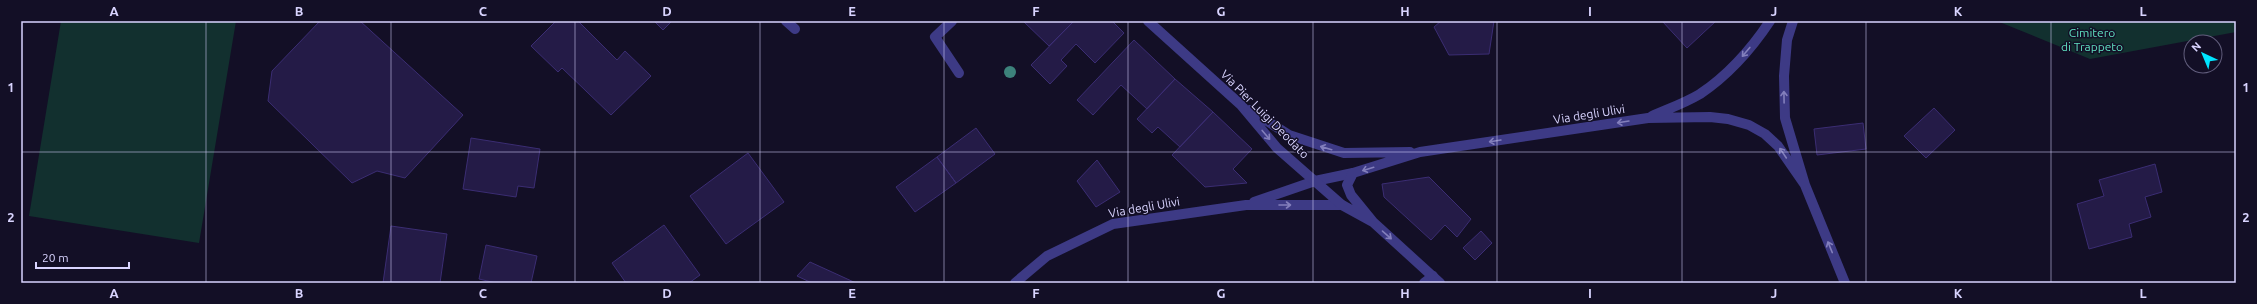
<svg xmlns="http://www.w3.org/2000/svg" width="2257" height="304" font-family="Ubuntu,sans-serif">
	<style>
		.green { fill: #12302f }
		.building { fill: #241b47; stroke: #3b2d73 }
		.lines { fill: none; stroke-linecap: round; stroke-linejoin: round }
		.service { stroke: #3d3a85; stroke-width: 10 }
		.minor { stroke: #3d3a85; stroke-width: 10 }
		.tertiary { stroke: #3d3a85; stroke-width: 10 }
		.tree { fill: #3d827b }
		.oneway { stroke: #837fbc }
		.grid { fill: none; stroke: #d9d4ff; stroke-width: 1; stroke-opacity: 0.55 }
		.labels { text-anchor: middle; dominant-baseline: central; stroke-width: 3; stroke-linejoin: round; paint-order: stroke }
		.park-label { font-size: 12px; fill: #5fe0c0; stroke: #130f26 }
		.street-label { font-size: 12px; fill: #d9d4ff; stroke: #130f26 }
		.neatline { fill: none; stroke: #d9d4ff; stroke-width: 1.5 }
		.grid-label { font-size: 13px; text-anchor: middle; font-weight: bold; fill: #d9d4ff }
	</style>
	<rect width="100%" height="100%" fill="#130f26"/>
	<!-- green -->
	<path class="green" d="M61 21H236L199 243 29 216Z
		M1997 21H2236V32L2090 59Z"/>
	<!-- building -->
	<path class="building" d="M320 21H360L463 115 405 178 377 171 352 183 268 101 272 71Z
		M556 21H578L617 60 625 51 651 76 611 115 562 68 558 72 531 46Z
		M654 21H672L663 30Z
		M1023 21H1074L1049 46Z
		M1074 21H1112L1124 33 1095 63 1076 44 1061 60 1067 66 1050 84 1031 65Z
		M1441 21H1494L1489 54 1449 55 1434 27Z
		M1662 21H1716L1687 48Z
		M1134 40 1175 79 1147 109 1121 85 1093 115 1077 100Z
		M1175 79 1213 112 1180 147 1158 127 1152 133 1137 119Z
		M1934 108 1955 130 1926 158 1904 136Z
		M1213 112 1252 149 1233 169 1247 183 1205 187 1172 155Z
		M1863 123 1866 149 1817 155 1814 129Z
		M976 128 995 154 956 183 937 157Z
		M471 138 540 149 534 188 518 186 516 197 463 189Z
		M748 153 784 202 726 244 690 196Z
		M937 157 956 183 915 212 896 187Z
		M1097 160 1120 192 1096 207 1077 181Z
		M2155 164 2162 192 2145 197 2151 217 2129 224 2132 237 2089 249 2077 204 2104 196 2099 180Z
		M1429 177 1471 219 1457 237 1445 225 1431 240 1384 197 1382 184Z
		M664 225 700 275 689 283H626L612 263Z
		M391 226 447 234 440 283H383Z
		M1481 231 1492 243 1475 260 1463 248Z
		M486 245 537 256 531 283H496L479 279Z
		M810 262 856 283H812L797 276Z"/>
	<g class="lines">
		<!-- service -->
		<path class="service" d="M952 21 935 37 959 73"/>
		<!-- minor -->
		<path class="minor" d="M786 21 795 29
			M1254 202 1315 181 1353 173
			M1015 283 1047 256 1113 224 1246 205H1342
			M1424 283 1433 276"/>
		<!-- tertiary -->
		<path class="tertiary" d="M1148 21 1241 105 1277 148 1342 205 1373 222 1440 283
			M1793 21 1787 40 1784 76 1785 118 1805 185 1845 283
			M1250 110 1289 135 1344 153 1410 152
			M1652 116C1668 109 1685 103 1700 94 1727 76 1752 48 1770 21
			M1373 222 1351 195 1347 185 1353 173 1420 152 1648 118 1710 117 1728 119 1749 125 1765 134 1778 146 1805 185"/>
	</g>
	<!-- trees -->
	<circle class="tree" cx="1010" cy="72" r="6"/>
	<!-- one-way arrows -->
	<defs><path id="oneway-shaft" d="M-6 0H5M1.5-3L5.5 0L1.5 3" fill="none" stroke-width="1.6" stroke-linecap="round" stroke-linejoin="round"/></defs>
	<g class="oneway">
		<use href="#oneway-shaft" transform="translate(1746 52) rotate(130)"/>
		<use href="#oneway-shaft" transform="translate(1784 97) rotate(-91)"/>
		<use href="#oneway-shaft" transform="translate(1623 122) rotate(171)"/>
		<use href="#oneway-shaft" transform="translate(1266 135) rotate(50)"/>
		<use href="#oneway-shaft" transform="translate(1495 141) rotate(171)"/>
		<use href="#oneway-shaft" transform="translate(1326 148) rotate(-164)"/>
		<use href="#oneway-shaft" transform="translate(1783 153) rotate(-124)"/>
		<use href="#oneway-shaft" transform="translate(1368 169) rotate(163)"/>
		<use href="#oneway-shaft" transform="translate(1285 205)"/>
		<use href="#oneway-shaft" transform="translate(1387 235) rotate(41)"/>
		<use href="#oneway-shaft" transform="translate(1830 247) rotate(-112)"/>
	</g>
	<!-- grid -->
	<path class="grid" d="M206 21V283M391 21V283M575 21V283M760 21V283M944 21V283M1128 21V283M1313 21V283M1497 21V283M1682 21V283M1866 21V283M2051 21V283M21 152H2236"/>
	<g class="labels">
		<!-- park labels -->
		<g class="park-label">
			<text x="2092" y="32">Cimitero<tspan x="2092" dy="14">di Trappeto</tspan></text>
		</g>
		<!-- street labels -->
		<g class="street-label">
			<text transform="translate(1265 114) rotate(45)">Via Pier Luigi Deodato</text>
			<text transform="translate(1589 114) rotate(-9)">Via degli Ulivi</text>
			<text transform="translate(1144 207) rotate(-10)">Via degli Ulivi</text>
		</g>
	</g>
	<!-- border -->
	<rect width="2257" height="304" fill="none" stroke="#130f26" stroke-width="44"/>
	<!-- north arrow -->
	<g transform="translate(2203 54) rotate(316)"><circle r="19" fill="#130f26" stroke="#625e7d"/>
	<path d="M0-3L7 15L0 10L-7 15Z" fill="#00e5ff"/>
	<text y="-6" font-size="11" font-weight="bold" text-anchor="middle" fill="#d9d4ff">N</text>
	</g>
	<!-- scale -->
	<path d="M36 262v6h93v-6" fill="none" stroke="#d9d4ff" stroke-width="2"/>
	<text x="42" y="262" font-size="12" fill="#d9d4ff" stroke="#130f26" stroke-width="3" paint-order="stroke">20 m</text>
	<rect x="22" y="22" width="2213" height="260" class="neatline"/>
	<g class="grid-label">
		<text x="114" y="16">A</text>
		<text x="299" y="16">B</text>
		<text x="483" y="16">C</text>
		<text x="667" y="16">D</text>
		<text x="852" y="16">E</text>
		<text x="1036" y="16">F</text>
		<text x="1221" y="16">G</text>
		<text x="1405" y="16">H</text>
		<text x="1590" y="16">I</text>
		<text x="1774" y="16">J</text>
		<text x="1958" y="16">K</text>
		<text x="2143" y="16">L</text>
		<text x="11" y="92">1</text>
		<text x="2246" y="92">1</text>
		<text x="11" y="222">2</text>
		<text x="2246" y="222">2</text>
		<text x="114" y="298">A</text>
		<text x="299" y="298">B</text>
		<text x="483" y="298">C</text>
		<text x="667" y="298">D</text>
		<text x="852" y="298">E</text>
		<text x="1036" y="298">F</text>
		<text x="1221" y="298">G</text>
		<text x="1405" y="298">H</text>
		<text x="1590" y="298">I</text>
		<text x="1774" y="298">J</text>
		<text x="1958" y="298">K</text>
		<text x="2143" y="298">L</text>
	</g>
</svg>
